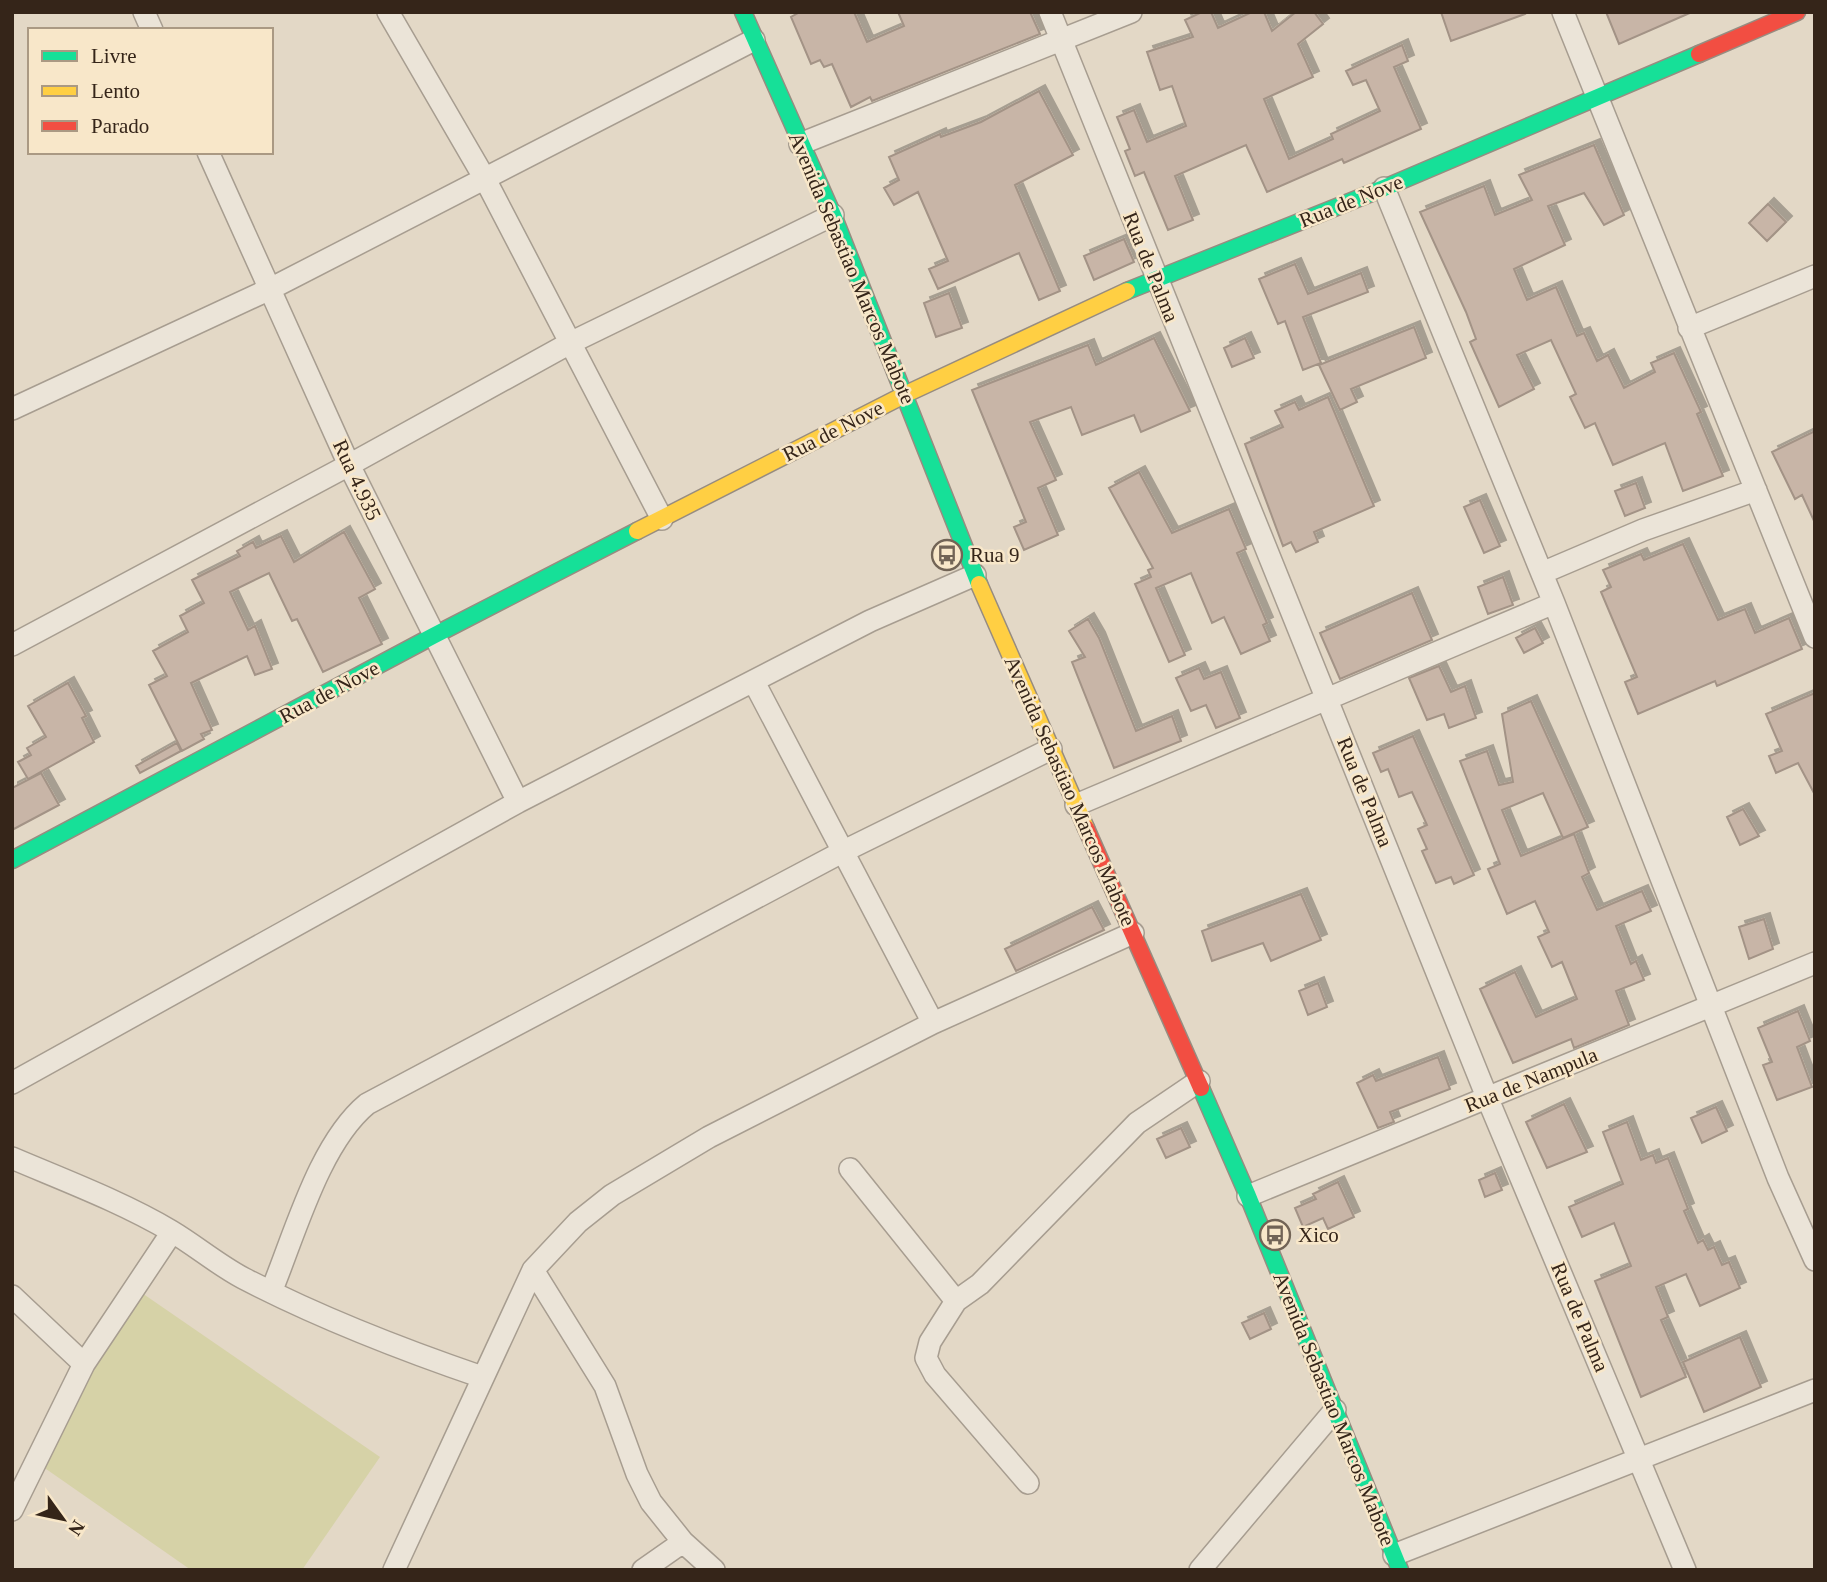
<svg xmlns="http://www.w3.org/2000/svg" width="1827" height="1582" font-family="Georgia,serif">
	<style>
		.green { fill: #d6d2a7 }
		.building { fill: #c8b5a7; stroke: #a39386; stroke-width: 2; filter: url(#shadow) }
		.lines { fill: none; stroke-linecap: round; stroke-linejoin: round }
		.street-casing { stroke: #a79d90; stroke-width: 24 }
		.fast-casing { stroke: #978c80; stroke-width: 19 }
		.slow-casing { stroke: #978c80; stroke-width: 19 }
		.jam-casing { stroke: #978c80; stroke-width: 19 }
		.street { stroke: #ebe4d8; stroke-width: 21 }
		.fast { stroke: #16e098; stroke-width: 16 }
		.slow { stroke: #ffcf43; stroke-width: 16 }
		.jam { stroke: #f24e42; stroke-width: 16 }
		.labels { text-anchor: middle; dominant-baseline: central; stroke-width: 5; stroke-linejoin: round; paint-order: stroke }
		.street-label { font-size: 21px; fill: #352519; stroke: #f8e7c9 }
		.poi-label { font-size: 21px; fill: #352519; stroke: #f8e7c9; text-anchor: start }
	</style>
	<defs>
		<filter id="shadow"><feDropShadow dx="6" dy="-6" stdDeviation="0" flood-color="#0004"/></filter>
	</defs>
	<rect width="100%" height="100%" fill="#e3d8c6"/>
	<!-- green -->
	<path class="green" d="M139 1291 380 1457 302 1570H191L26 1455Z"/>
	<!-- building -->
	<path class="building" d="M800 12H854L867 42 904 26 898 12H1030L1040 34 872 101 870 97 851 107 832 64 824 67 820 60 811 64 791 17Z
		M1202 12H1211L1218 28 1252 12H1264L1272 31 1296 12H1314L1323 24 1298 44 1313 77 1264 99 1289 159 1333 139 1331 134 1380 111 1366 80 1353 85 1346 71 1402 45 1408 61 1394 67 1421 129 1344 163 1342 159 1267 192 1246 145 1175 176 1193 220 1168 230 1144 172 1135 176 1125 151 1130 149 1117 117 1134 110 1147 142 1186 126 1172 86 1160 90 1147 52 1193 37 1185 20Z
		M1441 12H1524L1525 14 1451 41Z
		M1606 12H1692L1619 44Z
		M1039 91 1073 155 1015 185 1060 291 1039 300 1019 253 938 289 929 269 948 261 918 192 894 205 884 188 899 180 889 157 940 134 941 137 981 122Z
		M1594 145 1624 215 1604 225 1584 193 1548 206 1565 245 1514 269 1527 300 1556 287 1577 336 1584 333 1597 361 1608 355 1624 388 1655 372 1651 363 1674 353 1701 412 1697 414 1723 476 1683 491 1665 443 1613 465 1595 423 1585 428 1570 397 1576 394 1551 340 1517 355 1534 389 1499 407 1470 342 1476 339 1466 312 1420 212 1484 186 1495 215 1532 200 1519 175Z
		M1768 204 1786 222 1767 241 1749 223Z
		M1124 239 1134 262 1094 280 1084 256Z
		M1295 264 1308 294 1361 273 1368 292 1303 317 1321 363 1303 370 1285 321 1278 324 1259 279Z
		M949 293 962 328 936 337 924 303Z
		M1414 327 1426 358 1351 389 1357 402 1340 410 1319 365Z
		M1154 338 1190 411 1141 432 1134 415 1082 435 1071 407 1030 422 1056 480 1038 488 1058 535 1024 550 1014 527 1026 522 972 390 1088 345 1096 365Z
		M1245 338 1254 358 1232 367 1224 348Z
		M1328 397 1374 506 1314 532 1318 542 1296 552 1291 542 1283 546 1245 444 1283 427 1275 411 1295 402 1299 410Z
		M1815 431V523L1802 495 1795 499 1772 452Z
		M1139 472 1172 533 1229 509 1246 549 1237 553 1267 623 1263 625 1270 641 1241 654 1224 617 1212 623 1191 573 1156 588 1185 655 1169 662 1135 584 1151 577 1148 570 1153 568 1109 488Z
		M1636 483 1645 508 1625 516 1615 491Z
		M1480 500 1500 546 1484 553 1464 507Z
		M344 532 375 589 359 598 382 644 323 672 297 619 292 621 269 573 230 592 248 630 255 626 272 669 255 675 247 656 191 683 212 730 201 734 204 739 182 751 149 685 167 676 153 651 188 632 180 616 204 603 192 580 240 556 237 551 253 542 256 548 281 536 294 562Z
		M1683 544 1718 620 1745 609 1755 633 1789 618 1802 649 1717 686 1715 681 1638 714 1625 682 1637 677 1601 592 1611 587 1603 570 1641 554 1644 560Z
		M1503 577 1513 605 1488 614 1478 587Z
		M1412 593 1432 640 1340 679 1320 633Z
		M1088 619 1099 638 1136 731 1172 716 1181 741 1114 768 1072 662 1085 657 1069 631Z
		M1535 628 1543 643 1524 653 1516 638Z
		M1439 666 1451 692 1465 686 1476 718 1449 728 1444 714 1427 720 1409 678Z
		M1199 668 1204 679 1221 672 1240 718 1216 728 1206 705 1191 711 1176 678Z
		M68 683 86 716 82 718 94 742 28 779 18 762 31 755 27 748 46 737 28 706Z
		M1815 693V795L1798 763 1776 773 1769 756 1782 751 1766 714Z
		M1531 701 1588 827 1563 838 1543 793 1502 810 1521 856 1574 834 1589 873 1582 877 1597 910 1642 891 1651 911 1616 926 1631 964 1636 961 1644 980 1616 991 1629 1025 1574 1048 1571 1039 1513 1063 1480 989 1515 972 1536 1017 1577 999 1562 962 1552 967 1538 937 1549 932 1535 901 1507 914 1488 869 1500 864 1460 761 1487 751 1499 785 1513 782 1502 714Z
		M1413 736 1474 875 1454 884 1451 877 1436 883 1422 851 1427 849 1418 829 1427 825 1412 792 1399 797 1388 769 1381 772 1373 753Z
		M177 743 181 751 140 773 136 766Z
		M41 773 59 805 12 830V788Z
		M1743 809 1759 836 1740 845 1727 817Z
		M1301 894 1321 940 1271 961 1263 943 1212 961 1202 931Z
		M1092 907 1104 930 1016 971 1005 949Z
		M1764 919 1773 949 1749 959 1739 927Z
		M1318 983 1327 1007 1308 1015 1299 991Z
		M1798 1011 1810 1041 1797 1047 1812 1087 1777 1100 1763 1065 1772 1062 1758 1028Z
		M1438 1057 1450 1089 1390 1112 1394 1122 1378 1128 1357 1083 1373 1075 1376 1081Z
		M1564 1104 1587 1152 1547 1168 1526 1122Z
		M1716 1107 1727 1131 1702 1143 1691 1118Z
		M1627 1122 1641 1160 1653 1155 1656 1163 1668 1158 1688 1209 1684 1211 1698 1243 1703 1240 1708 1250 1714 1247 1722 1265 1729 1262 1740 1288 1700 1306 1686 1274 1656 1287 1668 1317 1661 1320 1686 1377 1641 1397 1595 1281 1631 1266 1614 1223 1582 1237 1569 1207 1623 1184 1603 1132Z
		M1181 1128 1190 1147 1166 1158 1157 1139Z
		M1495 1173 1502 1190 1485 1197 1479 1180Z
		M1338 1182 1354 1217 1328 1229 1323 1218 1303 1227 1295 1208 1316 1199 1313 1194Z
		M1264 1313 1271 1329 1250 1339 1242 1323Z
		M1740 1337 1761 1387 1704 1412 1683 1362Z"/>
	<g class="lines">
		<!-- street casing -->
		<g class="street-casing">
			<path id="street" d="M144 12 152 30
				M388 12 485 179 662 519
				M1050 12 1487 1097 1685 1570
				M1563 12 1815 637
				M800 144 1131 12
				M208 152 349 465 518 802
				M1384 188 1554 603 1778 1178 1815 1260
				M1689 328 1815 276
				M12 409 270 289 754 40
				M1542 573 1643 530 1756 490
				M12 645 349 465 570 343 833 215
				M754 682 933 1023
				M1076 805 1554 603
				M12 1083 518 802 870 621 975 575
				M12 1158C66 1181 122 1202 171 1231 196 1246 217 1264 243 1278 320 1318 400 1349 482 1377
				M850 1169 956 1301 980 1284 1137 1123 1199 1081
				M1248 1196 1815 963
				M533 1270 605 1386 637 1474 651 1502 683 1542 714 1570
				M271 1292C295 1234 319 1144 367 1104L844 851 1051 749
				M12 1296 84 1364
				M956 1301 930 1342 926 1358 935 1375 1028 1483
				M12 1510 84 1364 172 1232
				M1394 1555 1815 1390
				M394 1570 533 1270 578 1222 612 1195 709 1137 933 1023 1133 933
				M643 1570 683 1542
				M1200 1570 1335 1410"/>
		</g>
		<!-- fast casing -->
		<g class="fast-casing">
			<path id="fast" d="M743 12 833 215 979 584
				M1127 291 1384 188 1699 54
				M12 860 433 636 637 531
				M1201 1088 1248 1196 1400 1570"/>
		</g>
		<!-- slow casing -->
		<g class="slow-casing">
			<path id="slow" d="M637 531 906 394 1127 291
				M979 584 1086 828"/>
		</g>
		<!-- jam casing -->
		<g class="jam-casing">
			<path id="jam" d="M1699 54 1797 12
				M1086 828 1201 1088"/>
		</g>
		<!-- street -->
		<use href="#street" class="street"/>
		<!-- fast -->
		<use href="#fast" class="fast"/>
		<!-- slow -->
		<use href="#slow" class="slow"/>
		<!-- jam -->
		<use href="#jam" class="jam"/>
	</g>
	<!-- icons -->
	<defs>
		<g id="bus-ring" transform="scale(1.575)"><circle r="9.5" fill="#f8e7c9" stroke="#726456" stroke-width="1.5"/><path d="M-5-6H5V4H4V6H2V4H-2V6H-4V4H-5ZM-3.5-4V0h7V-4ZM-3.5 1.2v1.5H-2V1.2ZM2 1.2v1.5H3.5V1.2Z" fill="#726456"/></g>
	</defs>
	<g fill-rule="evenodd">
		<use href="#bus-ring" x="947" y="555"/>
		<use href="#bus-ring" x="1275" y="1235"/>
	</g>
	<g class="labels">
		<!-- street labels -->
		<g class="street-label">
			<text transform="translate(1351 201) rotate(-22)">Rua de Nove</text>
			<text transform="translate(1151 267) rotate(68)">Rua de Palma</text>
			<text transform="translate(852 268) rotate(67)">Avenida Sebastiao Marcos Mabote</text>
			<text transform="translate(833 431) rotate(-27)">Rua de Nove</text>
			<text transform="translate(357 480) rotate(65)">Rua 4.935</text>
			<text transform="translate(329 692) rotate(-28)">Rua de Nove</text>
			<text transform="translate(1070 791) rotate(66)">Avenida Sebastiao Marcos Mabote</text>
			<text transform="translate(1365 792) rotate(68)">Rua de Palma</text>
			<text transform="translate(1531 1080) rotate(-22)">Rua de Nampula</text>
			<text transform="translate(1580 1317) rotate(67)">Rua de Palma</text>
			<text transform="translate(1334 1409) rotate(68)">Avenida Sebastiao Marcos Mabote</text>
		</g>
		<!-- poi labels -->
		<g class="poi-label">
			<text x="970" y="555">Rua 9</text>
			<text x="1298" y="1235">Xico</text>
		</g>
	</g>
	<!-- border -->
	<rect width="1827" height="1582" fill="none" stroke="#352519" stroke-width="28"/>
	<!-- legend -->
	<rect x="28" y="28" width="245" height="126" fill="#f8e7c9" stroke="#aa9983" stroke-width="2"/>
	<rect x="42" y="51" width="35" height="10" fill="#16e098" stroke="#aa9983" stroke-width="2"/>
	<text x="91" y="63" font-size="21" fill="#352519">Livre</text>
	<rect x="42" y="86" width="35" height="10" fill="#ffcf43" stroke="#aa9983" stroke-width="2"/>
	<text x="91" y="98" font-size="21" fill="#352519">Lento</text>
	<rect x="42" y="121" width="35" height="10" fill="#f24e42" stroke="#aa9983" stroke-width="2"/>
	<text x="91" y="133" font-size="21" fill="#352519">Parado</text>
	<!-- north arrow -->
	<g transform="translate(63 1519) rotate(123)" stroke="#f8e7c9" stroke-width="5" paint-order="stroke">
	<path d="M0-5L12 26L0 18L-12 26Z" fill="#352519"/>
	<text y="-10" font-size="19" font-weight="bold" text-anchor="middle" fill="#352519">N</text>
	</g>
</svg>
